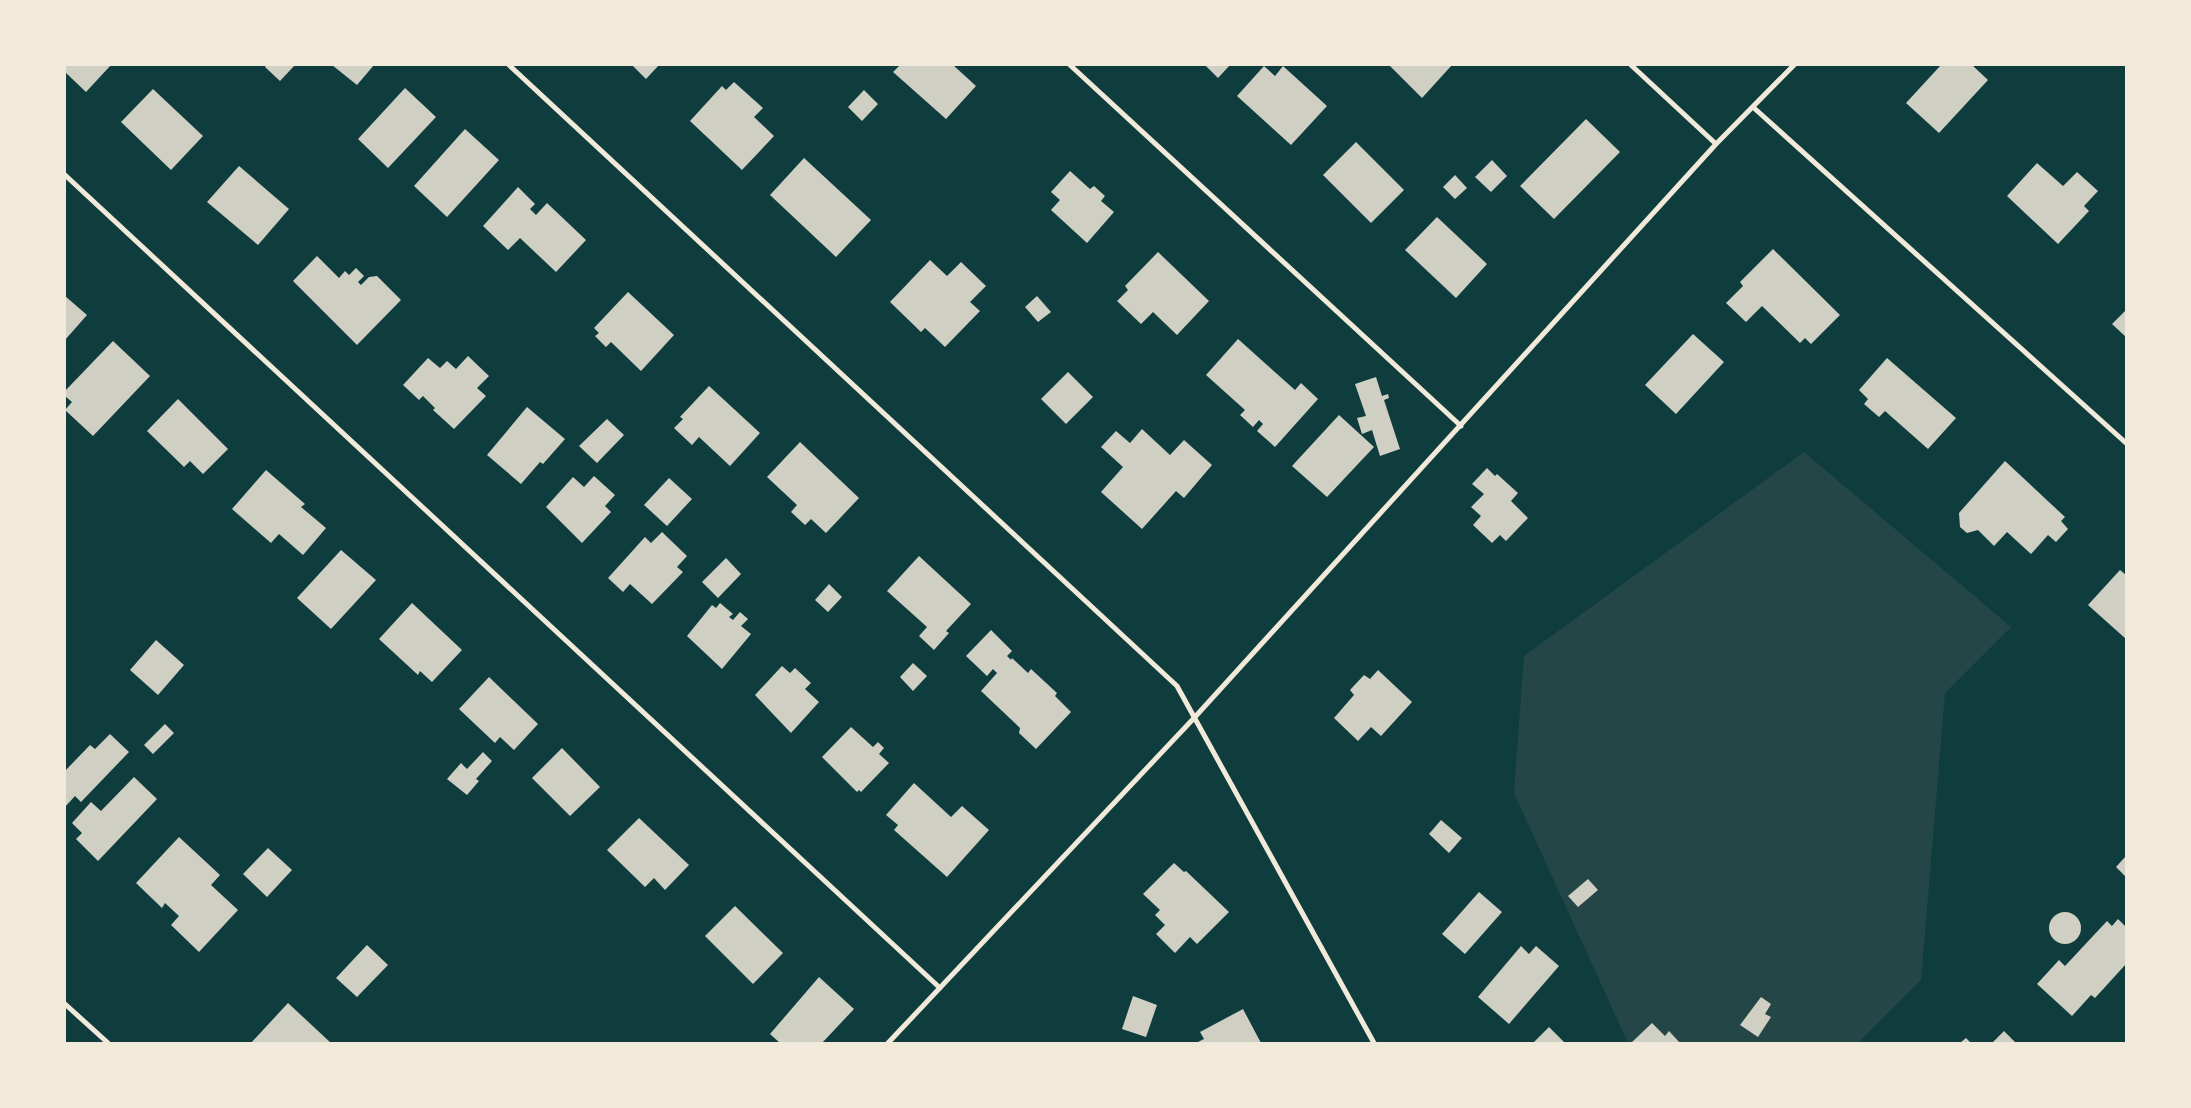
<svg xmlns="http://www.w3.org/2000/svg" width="2191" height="1108" font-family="'DejaVu Sans',sans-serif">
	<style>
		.green { fill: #244646 }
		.building { fill: #cfcfc3 }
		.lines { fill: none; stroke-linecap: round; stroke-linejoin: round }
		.minor { stroke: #f1e9da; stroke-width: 5 }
	</style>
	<rect width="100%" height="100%" fill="#0f3d3e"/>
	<!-- green -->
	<path class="green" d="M1804 452 2011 627 1945 693 1921 980 1858 1043H1628L1514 793 1524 656Z"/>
	<!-- building -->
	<path class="building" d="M65 65H111L86 92 65 72Z
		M266 65H295L280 81 265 67Z
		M332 65H374L357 85Z
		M632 65H659L646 79Z
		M900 65H953L976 86 946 119 893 72Z
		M1205 65H1230L1218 78Z
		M1389 65H1452L1422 98Z
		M1941 65H1972L1988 80 1939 133 1906 103Z
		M1264 66 1275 76 1283 66 1327 106 1291 145 1237 96Z
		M734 82 763 108 754 117 774 136 742 170 690 121 722 86 726 90Z
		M405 88 436 117 388 168 358 139Z
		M153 89 203 136 171 170 121 122Z
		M864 90 878 104 862 121 848 107Z
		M1586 119 1620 152 1554 219 1520 186Z
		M465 129 499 160 447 217 414 186Z
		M1356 142 1404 190 1371 223 1323 175Z
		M804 158 871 220 836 257 770 195Z
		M1492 160 1507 176 1491 192 1475 177Z
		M2037 163 2063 186 2077 172 2098 191 2084 206 2089 211 2058 244 2007 196Z
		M239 166 289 209 258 245 207 202Z
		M1070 171 1090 189 1094 186 1105 196 1101 201 1114 212 1087 243 1051 210 1060 200 1051 192Z
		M1455 175 1467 188 1455 199 1443 187Z
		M518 187 535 204 530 209 536 215 547 203 586 240 556 272 520 238 508 250 483 226Z
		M1437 217 1487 264 1456 298 1405 250Z
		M1773 249 1840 315 1811 344 1805 338 1800 343 1762 306 1746 322 1726 303 1743 286 1740 282Z
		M1158 252 1209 301 1177 335 1153 312 1141 324 1117 301 1128 290 1125 286Z
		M317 256 339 278 345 271 349 275 356 268 364 276 358 282 361 285 369 277 377 276 401 300 357 345 293 281Z
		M930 260 947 276 961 262 986 286 970 302 980 311 945 347 925 328 921 332 890 302Z
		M628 292 674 335 641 371 611 342 606 347 595 336 599 333 594 328Z
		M65 296 87 315 65 340Z
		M1037 296 1051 312 1038 322 1025 307Z
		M2126 310V337L2112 324Z
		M1693 334 1724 362 1676 414 1645 385Z
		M1238 339 1295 390 1301 383 1318 399 1275 447 1257 431 1263 424 1259 420 1253 427 1240 415 1245 410 1206 375Z
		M113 341 150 376 93 436 65 410 72 402 65 396V391Z
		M468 356 489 376 477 388 486 396 454 429 433 410 435 408 423 396 419 400 403 385 428 358 440 368 447 361 456 369Z
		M1887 358 1956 418 1928 449 1885 411 1879 417 1864 404 1868 399 1859 390Z
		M1068 372 1093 397 1066 424 1041 399Z
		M1376 377 1382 396 1388 394 1389 398 1384 400 1400 449 1380 456 1372 430 1362 434 1357 418 1366 416 1355 384Z
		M709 386 760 433 730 466 699 437 692 445 674 428 683 419 680 417Z
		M178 399 228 449 203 474 190 461 184 467 147 431Z
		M527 407 565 439 543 464 540 462 521 484 487 455Z
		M1339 415 1374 447 1327 497 1292 466Z
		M607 419 624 435 597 463 579 446Z
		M1142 429 1170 455 1184 440 1212 465 1184 498 1176 491 1142 529 1101 492 1123 467 1101 447 1116 431 1130 443Z
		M800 442 859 498 826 533 811 519 805 525 791 512 797 505 767 477Z
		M2005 461 2065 517 2061 521 2068 529 2056 542 2048 535 2031 554 2007 532 1994 546 1978 530 1967 533 1960 527 1959 513Z
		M1487 468 1495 476 1497 474 1518 493 1511 501 1528 518 1506 541 1500 535 1492 543 1473 525 1481 516 1471 507 1484 494 1472 484Z
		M266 470 305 504 301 507 326 528 303 555 279 534 271 543 232 509Z
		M594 476 615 495 605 506 611 512 582 543 546 507 573 477 584 487Z
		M669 478 692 499 667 526 644 505Z
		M662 532 687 556 677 567 683 572 652 604 630 584 623 592 608 578 645 537 651 543Z
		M341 550 376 580 331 629 297 598Z
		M919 556 971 604 946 631 949 633 934 650 919 636 927 627 887 591Z
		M726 558 741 574 718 598 702 582Z
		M2120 570 2126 575V639L2088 605Z
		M829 584 842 597 828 612 815 600Z
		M412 603 462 650 432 682 420 671 418 675 379 639Z
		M720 603 733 614 729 617 733 620 740 612 748 619 741 626 751 634 722 669 687 636 712 605 716 608Z
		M991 630 1012 651 1007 656 1011 660 1012 658 1028 673 1031 669 1057 693 1055 696 1071 712 1036 749 1019 733 1020 728 981 691 997 673 993 669 987 676 966 656Z
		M156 640 184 665 158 695 130 670Z
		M913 663 927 676 913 691 900 677Z
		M782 666 790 673 795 668 811 683 805 689 819 702 791 733 755 695Z
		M1378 670 1412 702 1381 736 1371 727 1358 741 1334 718 1354 695 1350 690 1364 675 1370 679Z
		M489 677 538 724 514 750 500 737 495 743 459 709Z
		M165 724 174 733 153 754 144 745Z
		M851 727 873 747 878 742 884 748 879 754 889 763 861 792 859 790 857 792 822 757Z
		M110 734 129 752 81 802 75 796 65 807V771L90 745 95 749Z
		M562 748 600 787 570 816 532 778Z
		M483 752 492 761 476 779 479 781 467 795 447 779 461 763 467 769Z
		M134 777 157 799 98 861 76 839 82 833 72 823 91 802 101 811Z
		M914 783 951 817 962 806 989 830 947 877 894 830 898 825 886 815Z
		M639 818 689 865 665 890 654 878 645 887 607 850Z
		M1441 820 1462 838 1449 853 1429 834Z
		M179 837 220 875 211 885 238 910 199 952 171 925 179 916 165 903 162 908 136 883Z
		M268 848 292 870 267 897 243 874Z
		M2126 856V877L2116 867Z
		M1174 863 1184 872 1186 871 1229 912 1197 944 1190 937 1175 953 1156 934 1165 925 1155 915 1160 910 1143 894Z
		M1588 879 1598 890 1578 907 1568 896Z
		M1479 892 1502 912 1465 954 1442 934Z
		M735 906 783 953 753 984 705 936Z
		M2049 928a16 16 0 1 1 32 0a16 16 0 1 1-32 0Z
		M2118 919 2126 927V964L2095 998 2091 995 2072 1016 2037 984 2059 960 2065 966 2107 921 2112 926Z
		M367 945 388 965 357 997 336 978Z
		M1521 946 1529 954 1536 946 1559 966 1509 1024 1478 997Z
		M819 977 854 1009 822 1043H780L770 1034Z
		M1133 996 1157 1005 1146 1037 1122 1029Z
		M1761 997 1771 1004 1765 1014 1771 1017 1758 1037 1740 1025Z
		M288 1003 331 1043H251Z
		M1243 1009 1261 1043H1196L1204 1039 1200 1032Z
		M1652 1023 1665 1036 1669 1031 1680 1043H1631Z
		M1549 1027 1565 1043H1533Z
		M2004 1031 2016 1043H1992Z
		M1966 1038 1971 1043H1960Z"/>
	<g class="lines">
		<!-- minor -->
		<path class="minor" d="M509 65 1177 686 1374 1043
			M1070 65 1461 426
			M1631 65 1716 144
			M1754 108 2126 443
			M65 175 940 988
			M65 1004 108 1043
			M888 1043 1195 717 1716 144 1794 65"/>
	</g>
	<!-- border -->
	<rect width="2191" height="1108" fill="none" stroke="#f1e9da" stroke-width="132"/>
</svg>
